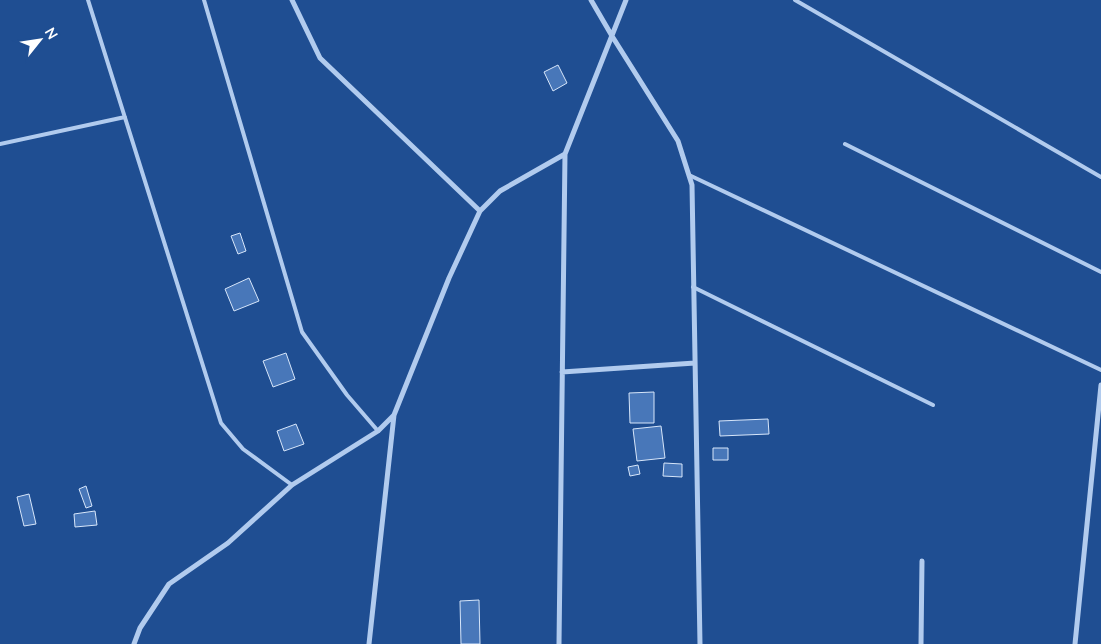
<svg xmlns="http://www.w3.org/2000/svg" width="1101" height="644" font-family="Lato,sans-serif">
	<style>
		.building { fill: #4877b9; stroke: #d7e6fa }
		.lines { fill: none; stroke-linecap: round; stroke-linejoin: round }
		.lane { stroke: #b1cbee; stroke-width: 4 }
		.street { stroke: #b1cbee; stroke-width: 5 }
	</style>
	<rect width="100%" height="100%" fill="#1f4e92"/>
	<!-- building -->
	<path class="building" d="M558 65 567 83 553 91 544 72Z
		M240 233 246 251 238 254 231 236Z
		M249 278 259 301 234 311 225 289Z
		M286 353 295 379 273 387 263 361Z
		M654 392V423H630L629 393Z
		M768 419 769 434 720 436 719 421Z
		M296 424 304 444 284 451 277 431Z
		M661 426 665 458 637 461 633 429Z
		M713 448H728V460H713Z
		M664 463 682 464V477L663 476Z
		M638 465 640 474 630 476 628 467Z
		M86 486 92 506 86 508 79 489Z
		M29 494 36 524 24 526 17 497Z
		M95 511 97 525 75 527 74 514Z
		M479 600 480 644H461L460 601Z"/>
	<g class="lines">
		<!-- lane -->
		<path class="lane" d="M88 0 221 423 243 449 292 485
			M204 0 302 332 347 395 378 431
			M795 0 1101 177
			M0 144 125 117
			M845 144 1101 272
			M689 175 1101 370
			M693 287 933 405"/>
		<!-- street -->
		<path class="street" d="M292 0 320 58 480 211
			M591 0 612 36 678 141 692 185 700 644
			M562 372 695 363
			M134 644 140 628 169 584 228 543 292 485 378 431 394 415
			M369 644 394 415 449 278 480 211 500 191 565 154
			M559 644 565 154 626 0
			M921 644 922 561
			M1075 644 1101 385"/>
	</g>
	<!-- north arrow -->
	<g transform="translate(40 40) rotate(60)" stroke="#1f4e92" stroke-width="4" paint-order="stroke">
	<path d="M0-4L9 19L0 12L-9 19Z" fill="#ffffff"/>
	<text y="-8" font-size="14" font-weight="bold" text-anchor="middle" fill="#ffffff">N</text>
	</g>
</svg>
